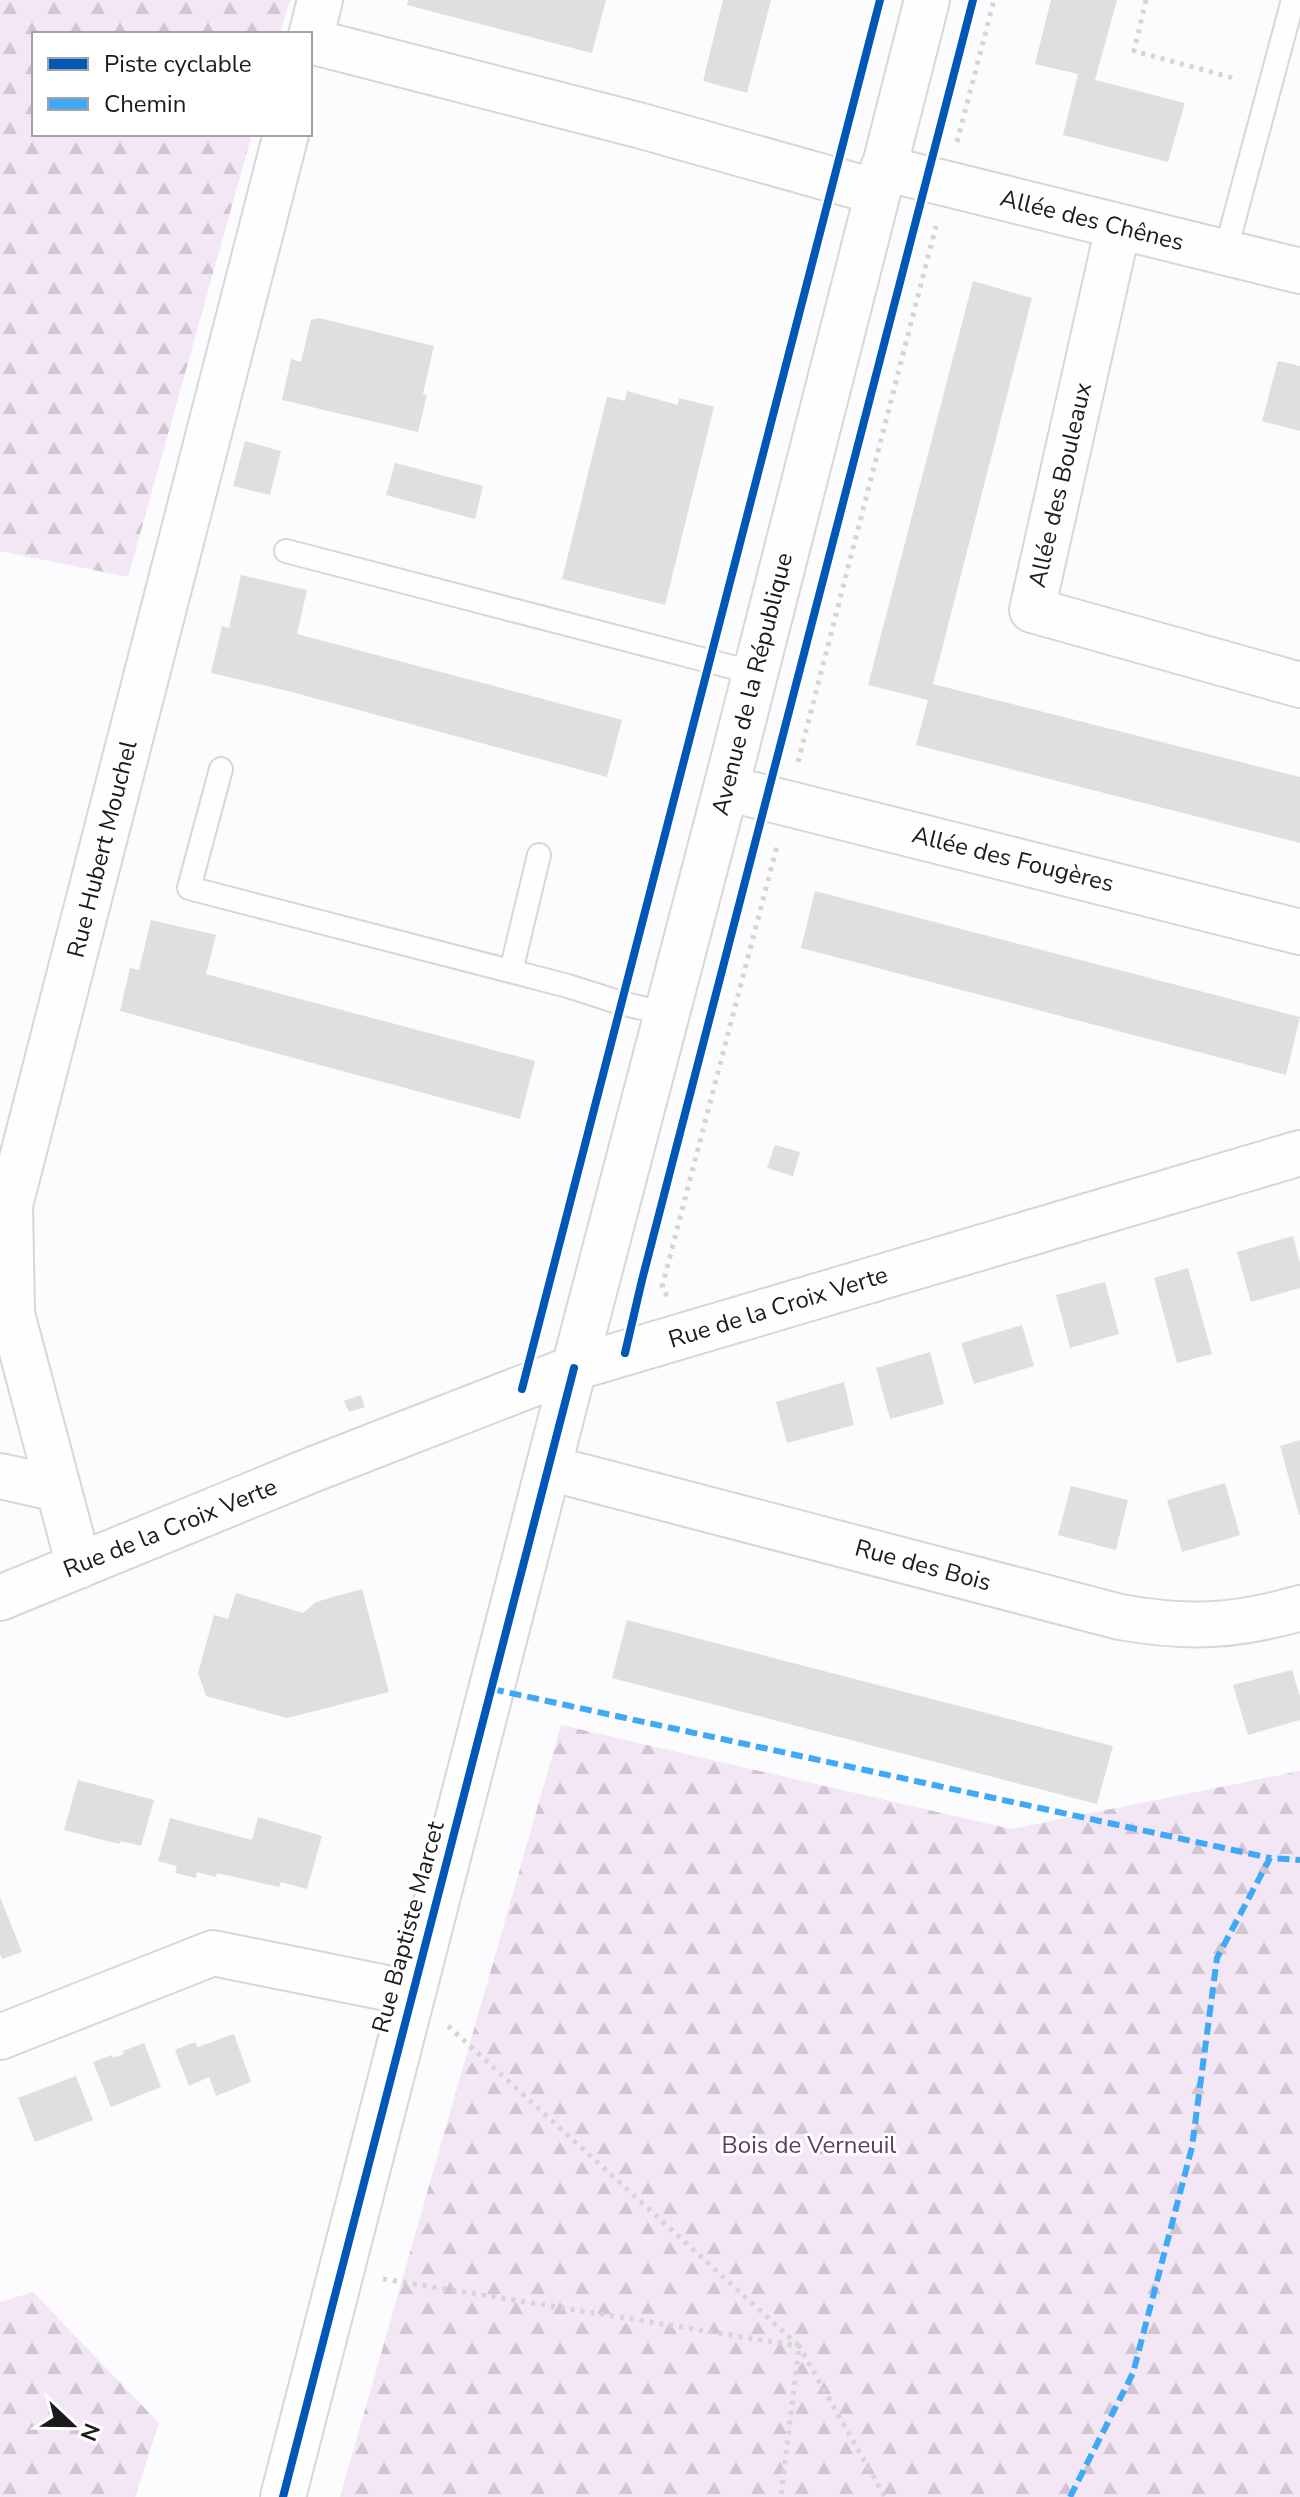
<svg xmlns="http://www.w3.org/2000/svg" width="1300" height="2497" font-family="'Nunito Sans',sans-serif">
	<style>
		.forest { fill: url(#forest-firs) }
		.building { fill: #dfdee0 }
		.lines { fill: none; stroke-linecap: round; stroke-linejoin: round }
		.lane-casing { stroke: #d7d6d8; stroke-width: 26 }
		.street-casing { stroke: #d7d6d8; stroke-width: 48 }
		.path { stroke: #d6d5d6; stroke-width: 5; stroke-dasharray: 4 6; stroke-linecap: butt }
		.lane { stroke: #fffeff; stroke-width: 22 }
		.street { stroke: #fffeff; stroke-width: 44 }
		.quiet { stroke: #3fa9f5; stroke-width: 6; stroke-dasharray: 12 6; stroke-linecap: butt }
		.cycleway-casing { stroke: #fff; stroke-width: 13 }
		.cycleway { stroke: #0057b8; stroke-width: 8 }
		.labels { text-anchor: middle; dominant-baseline: central; stroke-width: 6; stroke-linejoin: round; paint-order: stroke }
		.street-label { font-size: 24px; fill: #1b1a1c; stroke: #fff }
		.park-label { font-size: 24px; fill: #5f3967; stroke: #fff }
	</style>
	<defs>
		<pattern id="forest-firs" width="22" height="20" patternUnits="userSpaceOnUse" patternTransform="scale(2)"><rect width="22" height="20" fill="#f3e7f5"/><path d="M5 1l3.5 6h-7zM16 11l3.5 6h-7z" fill="#d0c6d1"/></pattern>
	</defs>
	<rect width="100%" height="100%" fill="#fcfbfd"/>
	<!-- forest -->
	<path class="forest" d="M0 0H290L280 34H34V134H252L128 577 0 551Z
		M561 1725 1011 1829 1300 1771V2497H340Z
		M33 2292 159 2423 135 2497H0V2302Z"/>
	<!-- building -->
	<path class="building" d="M408 0H606L592 53 407 5Z
		M723 0H771L747 93 703 81Z
		M1051 0H1117L1095 80 1185 103 1168 162 1063 135 1078 74 1035 64Z
		M973 281 1032 298 933 684 1300 777V843L916 745 928 700 868 685Z
		M319 318 434 346 423 394 427 395 418 432 282 400 291 359 301 362 311 320Z
		M1278 361 1300 366V431L1262 421Z
		M627 391 678 405 679 398 714 407 665 605 562 579 607 397 625 401Z
		M245 441 281 451 270 495 233 486Z
		M395 463 483 486 475 519 386 495Z
		M241 575 307 590 297 634 622 720 607 777 284 690 211 673 222 626 229 628Z
		M815 891 1300 1017 1286 1075 801 948Z
		M151 920 216 935 206 974 535 1061 520 1119 120 1011 130 968 139 970Z
		M775 1145 800 1152 793 1176 767 1168Z
		M1293 1236 1300 1263V1288L1251 1302 1237 1252Z
		M1188 1268 1212 1354 1177 1363 1154 1278Z
		M1105 1282 1119 1334 1070 1348 1056 1295Z
		M1022 1325 1034 1366 974 1384 961 1343Z
		M930 1352 944 1404 890 1419 876 1368Z
		M844 1382 854 1425 787 1443 776 1402Z
		M361 1395 365 1407 349 1412 344 1401Z
		M1300 1440V1515H1299L1280 1446Z
		M1225 1483 1240 1535 1182 1552 1167 1500Z
		M1071 1486 1128 1500 1116 1550 1058 1535Z
		M362 1589 389 1692 287 1718 206 1696 198 1673 214 1615 228 1619 236 1593 303 1613 316 1602Z
		M627 1620 1113 1746 1097 1804 612 1678Z
		M1292 1670 1300 1697V1720L1248 1735 1233 1685Z
		M78 1780 154 1800 141 1846 121 1841 119 1844 64 1830Z
		M258 1817 322 1836 307 1889 281 1882 279 1887 217 1873 216 1877 197 1872 196 1878 175 1873 177 1866 158 1861 170 1818 252 1840Z
		M0 1897 22 1952 2 1959 0 1954Z
		M234 2034 251 2082 216 2096 209 2077 189 2086 175 2050 195 2042 198 2047Z
		M144 2043 161 2087 111 2107 93 2062 112 2055 113 2058 124 2054 123 2051Z
		M76 2076 93 2120 35 2142 18 2098Z"/>
	<g class="lines">
		<!-- lane casing -->
		<g class="lane-casing">
			<path id="lane" d="M1225 253 1293 0
				M286 551 755 673
				M221 769 189 888 568 986 621 1003 667 1014
				M511 971 539 855"/>
		</g>
		<!-- street casing -->
		<g class="street-casing">
			<path id="street" d="M310 40 320 0
				M310 41 638 125 877 192
				M883 168 1300 271
				M1118 227 1032 610 1300 685
				M726 788 1300 932
				M549 1468 1120 1617C1187 1629 1235 1627 1300 1608
				M0 1476 58 1489
				M79 1566 12 1314 10 1205 286 134
				M0 1598 314 1469 574 1368 1300 1153
				M0 2037 213 1953 411 1993
				M283 2497 574 1368 726 788 927 0"/>
		</g>
		<!-- path -->
		<path class="path" d="M1146 0 1134 51 1237 79
			M957 142 994 0
			M798 762 936 226
			M667 1296 662 1287 777 846
			M448 2026 799 2346 781 2497
			M383 2279 799 2346 885 2497"/>
		<!-- lane -->
		<use href="#lane" class="lane"/>
		<!-- street -->
		<use href="#street" class="street"/>
		<!-- quiet -->
		<path class="quiet" d="M492 1689 1270 1858
			M1070 2497 1133 2373 1192 2147 1217 1958 1270 1858 1300 1860"/>
		<!-- cycleway casing -->
		<g class="cycleway-casing">
			<path id="cycleway" d="M625 1353 642 1280 973 0
				M522 1389 880 0
				M283 2497 574 1368"/>
		</g>
		<!-- cycleway -->
		<use href="#cycleway" class="cycleway"/>
	</g>
	<g class="labels">
		<!-- street labels -->
		<g class="street-label">
			<text transform="translate(1092 220) rotate(14)">Allée des Chênes</text>
			<text transform="translate(1060 485) rotate(-77)">Allée des Bouleaux</text>
			<text transform="translate(752 684) rotate(-76)">Avenue de la République</text>
			<text transform="translate(102 849) rotate(-76)">Rue Hubert Mouchel</text>
			<text transform="translate(1013 859) rotate(14)">Allée des Fougères</text>
			<text transform="translate(778 1307) rotate(-17)">Rue de la Croix Verte</text>
			<text transform="translate(170 1528) rotate(-22)">Rue de la Croix Verte</text>
			<text transform="translate(923 1565) rotate(15)">Rue des Bois</text>
			<text transform="translate(408 1927) rotate(-75)">Rue Baptiste Marcet</text>
		</g>
		<!-- park labels -->
		<g class="park-label">
			<text x="809" y="2145">Bois de Verneuil</text>
		</g>
	</g>
	<!-- legend -->
	<rect x="32" y="32" width="280" height="104" fill="#ffffff" stroke="#a4a3a4" stroke-width="2"/>
	<rect x="48" y="58" width="40" height="12" fill="#0057b8" stroke="#a4a3a4" stroke-width="2"/>
	<text x="104" y="72" font-size="24" fill="#1b1a1c">Piste cyclable</text>
	<rect x="48" y="98" width="40" height="12" fill="#3fa9f5" stroke="#a4a3a4" stroke-width="2"/>
	<text x="104" y="112" font-size="24" fill="#1b1a1c">Chemin</text>
	<!-- north arrow -->
	<g transform="translate(72 2425) rotate(112)" stroke="#ffffff" stroke-width="6" paint-order="stroke">
	<path d="M0-6L14 30L0 20L-14 30Z" fill="#1b1a1c"/>
	<text y="-12" font-size="22" font-weight="bold" text-anchor="middle" fill="#1b1a1c">N</text>
	</g>
</svg>
